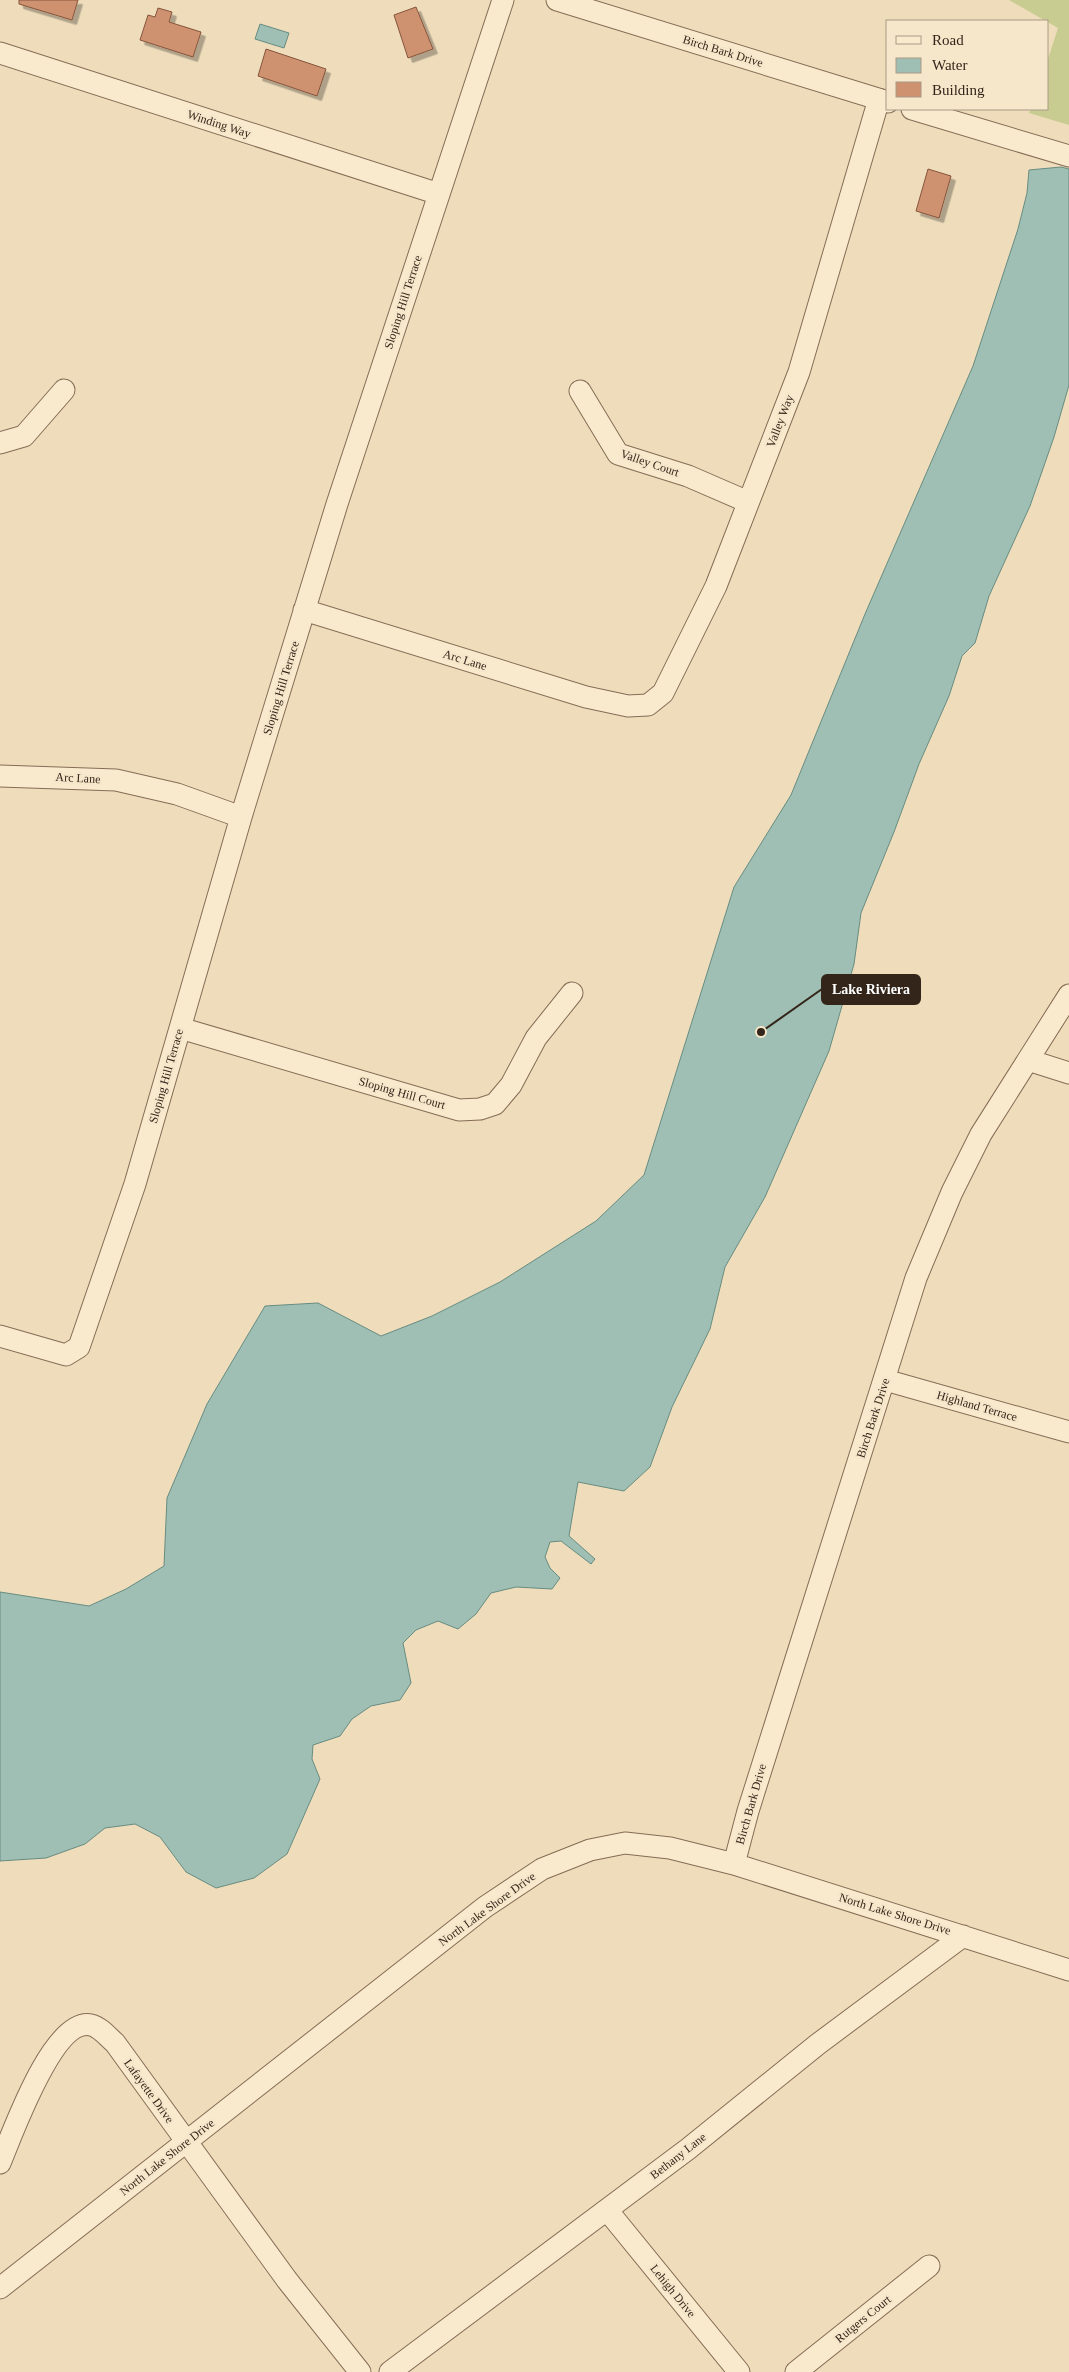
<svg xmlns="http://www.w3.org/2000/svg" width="1069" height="2372" font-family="'Times New Roman',serif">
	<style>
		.green { fill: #c8cc90 }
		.water { fill: #a0bfb4; stroke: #678c81 }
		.building { fill: #ce9270; stroke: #85543b; filter: url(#shadow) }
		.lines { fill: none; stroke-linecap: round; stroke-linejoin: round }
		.minor-casing { stroke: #866c55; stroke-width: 23 }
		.minor { stroke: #f9eace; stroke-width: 21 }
		.labels { text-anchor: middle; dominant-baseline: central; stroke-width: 5; stroke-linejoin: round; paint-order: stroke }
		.street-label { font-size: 12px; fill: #34251a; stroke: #f6e7cb }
		.leader { fill: none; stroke: #34251a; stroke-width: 2 }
		.callout-dot { fill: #34251a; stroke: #f6e7cb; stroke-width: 2 }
		.callout { fill: #34251a; stroke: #34251a; stroke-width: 2 }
		.callout-label { font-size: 14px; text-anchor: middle; font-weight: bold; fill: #fff }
	</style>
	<defs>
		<filter id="shadow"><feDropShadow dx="4.5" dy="4.5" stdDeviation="0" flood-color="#0004"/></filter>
	</defs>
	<rect width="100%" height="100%" fill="#eedcbb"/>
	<!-- green -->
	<path class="green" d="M1009 0H1069V125L1029 113 1031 109H1048V59L1058 28Z"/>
	<!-- water -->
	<path class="water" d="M260 24 289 33 284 48 255 39Z
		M1061 167 1069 169V385L1054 437 1030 506 989 596 975 643 962 656 949 696 919 764 894 832 861 913 854 964 829 1051 765 1197 725 1267 710 1329 672 1407 650 1467 624 1491 578 1482 569 1536 595 1559 591 1564 561 1541 550 1542 545 1557 550 1568 560 1578 552 1589 516 1587 491 1593 476 1614 458 1629 438 1621 416 1630 403 1643 411 1683 400 1700 371 1706 352 1719 340 1736 313 1745 312 1759 320 1779 287 1854 254 1878 216 1888 186 1872 160 1837 135 1824 105 1828 85 1844 46 1858 0 1861V1592L89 1606 126 1589 164 1566 167 1498 207 1404 265 1306 318 1303 381 1336 432 1316 500 1282 596 1221 644 1175 734 887 791 795 865 614 973 366 1018 229 1027 193 1029 170Z"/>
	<!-- building -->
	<path class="building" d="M19 0H78L72 20 19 4Z
		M416 7 433 49 408 58 394 15Z
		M158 8 172 12 169 22 201 32 193 57 140 40 148 15 155 17Z
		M266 49 326 69 317 96 258 76Z
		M928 169 951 176 939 218 916 211Z"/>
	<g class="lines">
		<!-- minor casing -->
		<g class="minor-casing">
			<path id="minor" d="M557 0 888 102
				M0 53 439 194
				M912 109 1069 156
				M580 391 618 454 688 476 748 502
				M0 443 24 436 64 390
				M304 610 586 697 628 706 648 705 663 693 716 586 799 372 879 99
				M0 776 116 780 177 794 241 817
				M180 1028 459 1110 480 1109 495 1104 511 1085 536 1038 572 993
				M1028 1060 1069 1073
				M0 1336 66 1355 79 1347 135 1184 241 817 337 504 503 0
				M885 1380 1069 1432
				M734 1864 748 1811 916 1278 952 1192 981 1134 1069 995
				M0 2163C12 2135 53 2017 91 2025 100 2027 108 2037 115 2043L287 2280 360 2372
				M607 2210 739 2372
				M0 2288 485 1907 542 1869 590 1850 625 1843 670 1848 734 1864 1069 1970
				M390 2372 688 2149 818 2044 963 1936
				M796 2372 929 2266"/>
		</g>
		<!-- minor -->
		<use href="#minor" class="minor"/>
	</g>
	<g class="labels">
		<!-- street labels -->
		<g class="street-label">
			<text transform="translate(723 51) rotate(17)">Birch Bark Drive</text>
			<text transform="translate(219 124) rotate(18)">Winding Way</text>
			<text transform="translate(403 302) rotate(-72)">Sloping Hill Terrace</text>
			<text transform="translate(780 421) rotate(-69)">Valley Way</text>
			<text transform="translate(650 463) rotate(19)">Valley Court</text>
			<text transform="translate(465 660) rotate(17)">Arc Lane</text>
			<text transform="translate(281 688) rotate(-73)">Sloping Hill Terrace</text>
			<text transform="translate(78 778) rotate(3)">Arc Lane</text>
			<text transform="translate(166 1076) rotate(-74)">Sloping Hill Terrace</text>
			<text transform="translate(402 1093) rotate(16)">Sloping Hill Court</text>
			<text transform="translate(977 1406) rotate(16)">Highland Terrace</text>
			<text transform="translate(873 1418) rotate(-72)">Birch Bark Drive</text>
			<text transform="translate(751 1804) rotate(-74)">Birch Bark Drive</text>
			<text transform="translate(487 1909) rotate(-36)">North Lake Shore Drive</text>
			<text transform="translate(895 1914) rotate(17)">North Lake Shore Drive</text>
			<text transform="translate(149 2091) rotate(54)">Lafayette Drive</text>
			<text transform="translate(678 2156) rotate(-38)">Bethany Lane</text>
			<text transform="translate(167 2157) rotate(-38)">North Lake Shore Drive</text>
			<text transform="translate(673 2291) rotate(51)">Lehigh Drive</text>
			<text transform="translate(863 2319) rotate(-39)">Rutgers Court</text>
		</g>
	</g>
	<!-- callouts -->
	<path class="leader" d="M761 1032L822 989"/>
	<circle class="callout-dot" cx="761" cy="1032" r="5"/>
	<rect class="callout" x="822" y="975" width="98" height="29" rx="5"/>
	<g class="callout-label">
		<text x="871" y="994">Lake Riviera</text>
	</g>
	<!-- legend -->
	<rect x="886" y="20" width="162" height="90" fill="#f6e7cb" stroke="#a89984"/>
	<rect x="896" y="36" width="25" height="8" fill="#f9eace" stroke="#a89984"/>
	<text x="932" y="45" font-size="15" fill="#34251a">Road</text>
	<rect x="896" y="58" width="25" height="15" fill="#a0bfb4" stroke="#a89984"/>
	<text x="932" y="70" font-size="15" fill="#34251a">Water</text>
	<rect x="896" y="82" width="25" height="15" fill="#ce9270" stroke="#a89984"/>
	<text x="932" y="95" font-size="15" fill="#34251a">Building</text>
</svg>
